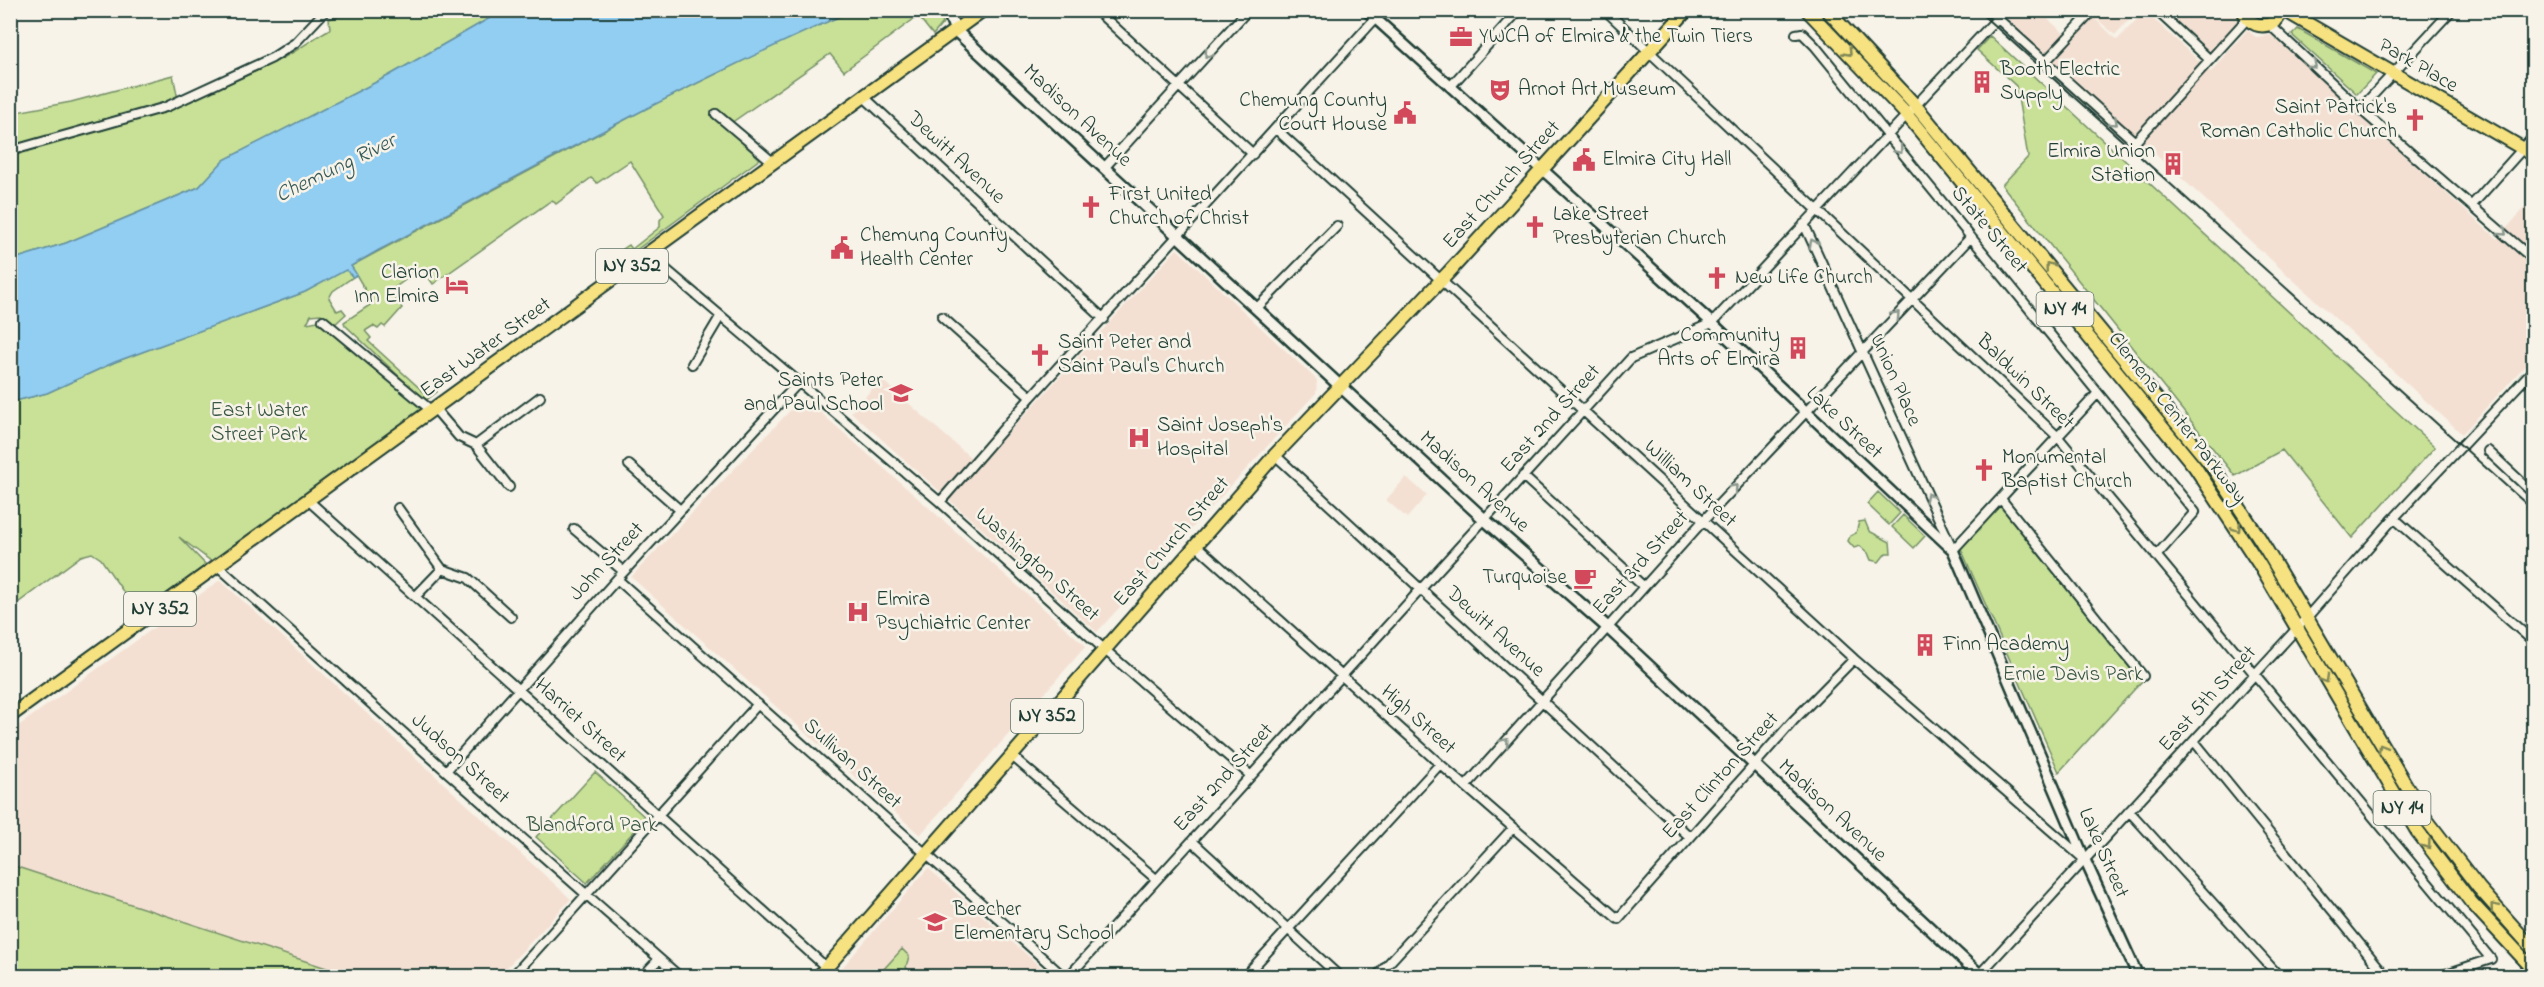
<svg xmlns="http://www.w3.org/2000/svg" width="2544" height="987" font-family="'Indie Flower',sans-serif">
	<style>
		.built { fill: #f4e0d3 }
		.green { fill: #c8e197; stroke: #748f66; stroke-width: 1.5 }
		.water { fill: #92cdf2; stroke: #6493a6; stroke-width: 1.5 }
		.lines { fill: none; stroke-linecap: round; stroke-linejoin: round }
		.minor-casing { stroke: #1f3d34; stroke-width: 12 }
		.tertiary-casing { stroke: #1f3d34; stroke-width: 14 }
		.secondary-casing { stroke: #1f3d34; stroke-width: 15 }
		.primary-casing { stroke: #1f3d34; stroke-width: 16 }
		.minor { stroke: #f7f3e8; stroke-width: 8 }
		.tertiary { stroke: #f7f3e8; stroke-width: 9 }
		.secondary { stroke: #f7f3e8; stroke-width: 10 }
		.primary { stroke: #f7e281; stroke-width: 12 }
		.rail { stroke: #1f3d34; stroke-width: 2 }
		.oneway { stroke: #808757 }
		.oneway2 { stroke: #8b988e }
		.labels { text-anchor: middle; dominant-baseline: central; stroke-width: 5; stroke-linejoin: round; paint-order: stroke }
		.shield { fill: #f7f3e8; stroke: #60746a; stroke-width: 1.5 }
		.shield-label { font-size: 20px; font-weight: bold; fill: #1f3d34 }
		.poi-label { font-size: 21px; fill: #1f3d34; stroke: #f7f3e8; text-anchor: start }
		.street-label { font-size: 21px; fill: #1f3d34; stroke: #f7f3e8 }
		.park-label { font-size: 21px; fill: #385643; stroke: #f7f3e8 }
		.water-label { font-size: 22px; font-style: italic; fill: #365a5a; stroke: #f7f3e8 }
	</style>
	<rect width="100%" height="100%" fill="#f7f3e8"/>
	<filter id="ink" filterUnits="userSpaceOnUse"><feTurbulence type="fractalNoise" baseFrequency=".0167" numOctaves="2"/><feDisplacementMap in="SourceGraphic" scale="12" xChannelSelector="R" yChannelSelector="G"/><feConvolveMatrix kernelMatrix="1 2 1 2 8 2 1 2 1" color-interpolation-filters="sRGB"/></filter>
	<g filter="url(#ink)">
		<!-- built -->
		<path class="built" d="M2015 11H2039L2066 35 2087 11 2117 40 2145 11 2211 72 2247 30 2256 37 2271 35 2497 239 2529 203 2533 207V357L2462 434 2007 19Z
			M2088 11H2137L2115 35Z
			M2152 11H2249L2208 58Z
			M1177 249 1317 380 1316 393 1097 632 851 412 881 379 979 465Z
			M803 397 1086 646 920 835 631 577Z
			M1406 477 1427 495 1407 518 1386 500Z
			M220 580 571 899 499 976H351L11 865 10 732Z
			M928 868 1051 976H835Z"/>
		<!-- green -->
		<path class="green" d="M359 11H502L390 75 224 160 199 187 66 243 11 260V113L71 102 173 75 179 104C217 89 254 74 290 54 304 46 315 37 330 29L329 19Z
			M852 11H939L943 23 933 35 918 16 844 71 830 54 731 123 715 118 760 159 628 256 623 249 629 245 632 249 660 227V220L664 215 630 161 597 183 591 178 556 204 552 200 433 284 422 268 390 291 402 308 385 327 382 325 378 329 373 326 365 331 371 338 368 341 427 395 434 390 437 392 425 401 345 325 344 322 373 303 351 266 647 108 783 41Z
			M2298 29 2376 74 2357 94 2292 35Z
			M1990 36 2435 447 2352 538 2282 450 2235 476 2002 185 2028 157 2016 86 1977 50Z
			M346 269 353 277 333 291 329 298 337 311 342 309 346 314 334 325 321 314 311 315 307 323 323 320 432 411 211 561 179 537 206 565 142 611 137 612 101 559 92 553 81 556 11 608V402L47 393 115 362 305 292Z
			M1878 492 1900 513 1889 525 1867 504Z
			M2001 499 2143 680 2059 772 1959 544Z
			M1903 515 1925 536 1914 548 1892 527Z
			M1865 521 1869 531 1890 542 1891 553H1886L1879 562 1871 560 1868 553 1860 546 1854 548 1848 541 1850 536 1856 533 1859 522Z
			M595 772 646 818 587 883 536 837Z
			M11 865 351 976H11Z
			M902 949 909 956 906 967 912 976H890L883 970Z"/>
		<!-- water -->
		<path class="water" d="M502 11H852C690 81 535 167 379 250L351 266 357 275 353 277 346 270 305 292 115 362 47 393 11 402V260L66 243 199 187 224 160 390 75Z"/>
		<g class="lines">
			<!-- minor casing -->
			<g class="minor-casing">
				<path id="minor" d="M1096 10 1253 154
					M1605 10 2058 437 2491 959 2440 976
					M1988 10 2135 142 2247 19
					M2156 10 2210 60
					M2270 25 2360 109 2534 260
					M1796 34 1802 33 1815 46 2195 512 2156 556
					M2045 62 2088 16
					M1450 87 1519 10
					M864 97 1104 319
					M2360 109 2452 10
					M716 114 774 163
					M1276 129 1854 659 2085 860
					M10 151 166 107 272 58 295 43 326 10
					M1104 168 1248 10
					M2472 205 2534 136
					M1804 224 1953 550 2098 393
					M648 254 940 502 1105 650 1250 775
					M1256 309 1337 226
					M942 317 1031 397
					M323 320 432 411
					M692 364 720 317
					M435 409 459 437 476 445 540 397
					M476 445 509 487
					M2488 451 2534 494
					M1275 455 1690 837
					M629 465 680 510
					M1523 476 1643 586
					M2001 499 2143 676
					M309 501 827 968
					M940 502 1031 397 1383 10
					M398 508 442 569 468 578 511 617
					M2394 518 2534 642
					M574 529 623 571
					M1196 545 1440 764 1618 919 1793 721 1854 659
					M219 567 446 771 679 976
					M617 579 1063 976
					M416 596 442 569
					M2194 741 2386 976
					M1012 756 1156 879
					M446 771 617 579 800 381
					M1466 786 1703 521 1971 237
					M2129 811 2279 976
					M1192 841 1339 976
					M513 976 758 704
					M643 976 659 959
					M1069 976 1631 358 1712 323 2005 10
					M1245 976 1440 764
					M1377 976 1513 828
					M1978 976 2301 624 2394 518 2534 369"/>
			</g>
			<!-- tertiary casing -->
			<g class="tertiary-casing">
				<path id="tertiary" d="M1366 10 1712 323 1953 550 2085 860 2138 976"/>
			</g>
			<!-- secondary casing -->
			<g class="secondary-casing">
				<path id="secondary" d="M948 10 955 30 1484 519 1607 627 1981 976"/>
			</g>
			<!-- primary casing -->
			<g class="primary-casing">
				<path id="primary" d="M1807 10 1907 115 2195 467 2259 564 2417 831 2471 902 2534 970
					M1827 10 1915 105 2212 466 2260 539 2426 819 2479 888 2534 950
					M2243 10C2249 25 2261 29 2275 22L2283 10
					M2284 10 2534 155
					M10 716 983 10
					M819 976 1275 455 1449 272 1687 10"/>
			</g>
			<!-- minor -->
			<use href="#minor" class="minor"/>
			<!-- tertiary -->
			<use href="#tertiary" class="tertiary"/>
			<!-- secondary -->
			<use href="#secondary" class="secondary"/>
			<!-- primary -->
			<use href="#primary" class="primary"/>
			<!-- rail -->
			<path class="rail" d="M1977 10 2534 511"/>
		</g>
		<!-- one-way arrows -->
		<defs><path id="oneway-chevron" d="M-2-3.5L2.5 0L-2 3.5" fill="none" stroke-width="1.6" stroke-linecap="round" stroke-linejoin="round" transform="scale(1.5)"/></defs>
		<g class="oneway">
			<use href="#oneway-chevron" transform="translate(1848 52) rotate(46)"/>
			<use href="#oneway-chevron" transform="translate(2049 266) rotate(-129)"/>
			<use href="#oneway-chevron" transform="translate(2237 528) rotate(57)"/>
			<use href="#oneway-chevron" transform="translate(2325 679) rotate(60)"/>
			<use href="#oneway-chevron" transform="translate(2382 748) rotate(-120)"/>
			<use href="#oneway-chevron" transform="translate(2427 845) rotate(53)"/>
			<use href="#oneway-chevron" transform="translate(2494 907) rotate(-130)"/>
		</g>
		<g class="oneway2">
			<use href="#oneway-chevron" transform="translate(1208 54) rotate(132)"/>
			<use href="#oneway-chevron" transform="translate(2313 65) rotate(43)"/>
			<use href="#oneway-chevron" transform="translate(2114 122) rotate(42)"/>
			<use href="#oneway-chevron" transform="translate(1899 150) rotate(50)"/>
			<use href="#oneway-chevron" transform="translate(2503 232) rotate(42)"/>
			<use href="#oneway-chevron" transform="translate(1813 243) rotate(-116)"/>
			<use href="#oneway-chevron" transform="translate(1896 315) rotate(-47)"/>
			<use href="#oneway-chevron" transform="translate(1734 488) rotate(-46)"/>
			<use href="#oneway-chevron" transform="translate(1929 497) rotate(-115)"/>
			<use href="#oneway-chevron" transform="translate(1505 742) rotate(-49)"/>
		</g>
	</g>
	<!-- icons -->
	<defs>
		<g id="office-bare" transform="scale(1.8)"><path d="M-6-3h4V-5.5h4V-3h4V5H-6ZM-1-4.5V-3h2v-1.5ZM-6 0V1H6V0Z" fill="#d1495b" stroke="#f7f3e8" stroke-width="2.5" paint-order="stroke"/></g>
		<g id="building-bare" transform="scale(1.8)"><path d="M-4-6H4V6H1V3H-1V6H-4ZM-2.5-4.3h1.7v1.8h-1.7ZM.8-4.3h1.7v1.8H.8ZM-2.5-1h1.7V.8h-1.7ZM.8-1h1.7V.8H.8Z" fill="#d1495b" stroke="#f7f3e8" stroke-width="2.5" paint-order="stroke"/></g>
		<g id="theatre-bare" transform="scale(1.8)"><path d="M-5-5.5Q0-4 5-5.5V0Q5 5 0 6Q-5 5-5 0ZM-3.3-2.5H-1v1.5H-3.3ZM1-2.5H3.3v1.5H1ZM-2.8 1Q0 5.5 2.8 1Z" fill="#d1495b" stroke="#f7f3e8" stroke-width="2.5" paint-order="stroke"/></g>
		<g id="civic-bare" transform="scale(1.8)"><path d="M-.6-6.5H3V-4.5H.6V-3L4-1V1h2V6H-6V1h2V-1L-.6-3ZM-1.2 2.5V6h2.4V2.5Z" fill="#d1495b" stroke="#f7f3e8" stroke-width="2.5" paint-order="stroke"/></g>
		<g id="church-bare" transform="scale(1.8)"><path d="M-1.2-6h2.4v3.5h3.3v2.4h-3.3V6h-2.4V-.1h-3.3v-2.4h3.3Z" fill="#d1495b" stroke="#f7f3e8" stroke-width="2.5" paint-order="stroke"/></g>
		<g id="hotel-bare" transform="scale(1.8)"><path d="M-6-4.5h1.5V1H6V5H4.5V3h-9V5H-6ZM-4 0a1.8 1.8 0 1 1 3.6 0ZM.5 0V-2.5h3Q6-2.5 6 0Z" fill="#d1495b" stroke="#f7f3e8" stroke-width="2.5" paint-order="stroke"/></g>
		<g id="school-bare" transform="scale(1.8)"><path d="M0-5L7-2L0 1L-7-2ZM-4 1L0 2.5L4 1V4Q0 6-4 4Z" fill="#d1495b" stroke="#f7f3e8" stroke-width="2.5" paint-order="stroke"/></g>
		<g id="hospital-bare" transform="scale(1.8)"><path d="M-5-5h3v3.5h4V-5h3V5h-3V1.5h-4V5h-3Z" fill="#d1495b" stroke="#f7f3e8" stroke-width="2.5" paint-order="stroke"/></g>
		<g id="cafe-bare" transform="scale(1.8)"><path d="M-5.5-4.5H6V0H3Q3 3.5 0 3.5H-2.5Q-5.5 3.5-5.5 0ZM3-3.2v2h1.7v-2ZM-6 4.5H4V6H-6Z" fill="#d1495b" stroke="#f7f3e8" stroke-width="2.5" paint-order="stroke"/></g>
	</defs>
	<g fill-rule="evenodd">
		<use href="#office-bare" x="1461" y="37"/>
		<use href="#building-bare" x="1982" y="82"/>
		<use href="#theatre-bare" x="1500" y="90"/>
		<use href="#civic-bare" x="1405" y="113"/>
		<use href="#church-bare" x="2415" y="120"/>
		<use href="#civic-bare" x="1584" y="160"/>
		<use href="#building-bare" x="2173" y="164"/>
		<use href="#church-bare" x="1091" y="207"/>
		<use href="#church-bare" x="1535" y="227"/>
		<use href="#civic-bare" x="842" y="248"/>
		<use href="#church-bare" x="1717" y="278"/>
		<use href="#hotel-bare" x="457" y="285"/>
		<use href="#building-bare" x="1798" y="348"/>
		<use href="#church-bare" x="1040" y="355"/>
		<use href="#school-bare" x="901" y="393"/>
		<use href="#hospital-bare" x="1139" y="438"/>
		<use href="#church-bare" x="1984" y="470"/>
		<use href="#cafe-bare" x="1585" y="578"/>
		<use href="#hospital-bare" x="858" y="612"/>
		<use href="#building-bare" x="1925" y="645"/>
		<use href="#school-bare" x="935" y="922"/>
	</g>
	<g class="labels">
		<!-- shield labels -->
		<g class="shield">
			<rect x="596" y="249" width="72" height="34" rx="4.5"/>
			<rect x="2036.5" y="292" width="57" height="34" rx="4.5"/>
			<rect x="124" y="592" width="72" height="34" rx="4.5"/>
			<rect x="1011" y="699" width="72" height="34" rx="4.5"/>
			<rect x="2373.5" y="791" width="57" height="34" rx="4.5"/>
		</g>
		<g class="shield-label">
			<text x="632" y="266">NY 352</text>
			<text x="2065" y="309">NY 14</text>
			<text x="160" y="609">NY 352</text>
			<text x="1047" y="716">NY 352</text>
			<text x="2402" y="808">NY 14</text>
		</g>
		<!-- poi labels -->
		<g class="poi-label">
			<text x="1479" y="37">YWCA of Elmira &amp; the Twin Tiers</text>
			<text x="2000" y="70">Booth Electric<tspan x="2000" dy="24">Supply</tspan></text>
			<text x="1518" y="90">Arnot Art Museum</text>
			<text x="1387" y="101" text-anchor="end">Chemung County<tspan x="1387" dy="24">Court House</tspan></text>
			<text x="2397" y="108" text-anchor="end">Saint Patrick's<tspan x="2397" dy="24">Roman Catholic Church</tspan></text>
			<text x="2155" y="152" text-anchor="end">Elmira Union<tspan x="2155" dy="24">Station</tspan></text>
			<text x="1602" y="160">Elmira City Hall</text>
			<text x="1109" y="195">First United<tspan x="1109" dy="24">Church of Christ</tspan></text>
			<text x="1553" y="215">Lake Street<tspan x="1553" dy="24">Presbyterian Church</tspan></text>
			<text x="860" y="236">Chemung County<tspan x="860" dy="24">Health Center</tspan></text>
			<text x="439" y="273" text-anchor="end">Clarion<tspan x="439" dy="24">Inn Elmira</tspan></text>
			<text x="1735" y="278">New Life Church</text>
			<text x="1780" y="336" text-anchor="end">Community<tspan x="1780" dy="24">Arts of Elmira</tspan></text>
			<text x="1058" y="343">Saint Peter and<tspan x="1058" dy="24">Saint Paul's Church</tspan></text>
			<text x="883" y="381" text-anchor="end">Saints Peter<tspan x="883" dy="24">and Paul School</tspan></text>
			<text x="1157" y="426">Saint Joseph's<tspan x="1157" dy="24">Hospital</tspan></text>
			<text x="2002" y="458">Monumental<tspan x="2002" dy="24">Baptist Church</tspan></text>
			<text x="1567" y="578" text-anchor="end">Turquoise</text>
			<text x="876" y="600">Elmira<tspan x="876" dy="24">Psychiatric Center</tspan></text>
			<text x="1943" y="645">Finn Academy</text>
			<text x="953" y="910">Beecher<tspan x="953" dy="24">Elementary School</tspan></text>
		</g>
		<!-- street labels -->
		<g class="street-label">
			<text transform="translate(2418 66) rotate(30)">Park Place</text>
			<text transform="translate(1077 116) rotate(43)">Madison Avenue</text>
			<text transform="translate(956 158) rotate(43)">Dewitt Avenue</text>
			<text transform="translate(1502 185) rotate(-48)">East Church Street</text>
			<text transform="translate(1989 230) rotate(50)">State Street</text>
			<text transform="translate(486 348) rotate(-36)">East Water Street</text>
			<text transform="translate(1895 380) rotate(66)">Union Place</text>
			<text transform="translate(2025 382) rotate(44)">Baldwin Street</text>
			<text transform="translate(2177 418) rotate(52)">Clemens Center Parkway</text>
			<text transform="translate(1551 419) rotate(-48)">East 2nd Street</text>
			<text transform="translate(1844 423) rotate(43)">Lake Street</text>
			<text transform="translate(1474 482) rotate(42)">Madison Avenue</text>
			<text transform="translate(1690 484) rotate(43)">William Street</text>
			<text transform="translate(1172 542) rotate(-49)">East Church Street</text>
			<text transform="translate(607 562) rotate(-47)">John Street</text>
			<text transform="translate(1641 563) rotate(-48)">East 3rd Street</text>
			<text transform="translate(1037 565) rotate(42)">Washington Street</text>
			<text transform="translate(1495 632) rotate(42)">Dewitt Avenue</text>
			<text transform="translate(2208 699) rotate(-48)">East 5th Street</text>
			<text transform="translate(1418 720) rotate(42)">High Street</text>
			<text transform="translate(580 721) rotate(42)">Harriet Street</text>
			<text transform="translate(460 759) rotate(42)">Judson Street</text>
			<text transform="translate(852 764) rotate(42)">Sullivan Street</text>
			<text transform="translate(1721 776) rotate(-48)">East Clinton Street</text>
			<text transform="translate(1224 778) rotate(-48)">East 2nd Street</text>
			<text transform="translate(1832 811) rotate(43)">Madison Avenue</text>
			<text transform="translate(2103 853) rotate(66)">Lake Street</text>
		</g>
		<!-- park labels -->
		<g class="park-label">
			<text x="259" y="411">East Water<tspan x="259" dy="24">Street Park</tspan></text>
			<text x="2073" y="675">Ernie Davis Park</text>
			<text x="592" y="826">Blandford Park</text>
		</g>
		<!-- water labels -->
		<g class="water-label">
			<text transform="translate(336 169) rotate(-26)">Chemung River</text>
		</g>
	</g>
	<!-- margin -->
	<rect width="2544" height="987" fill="none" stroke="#f7f3e8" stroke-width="36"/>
	<rect x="18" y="18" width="2508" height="951" fill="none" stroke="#1f3d34" stroke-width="2" filter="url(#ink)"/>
</svg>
